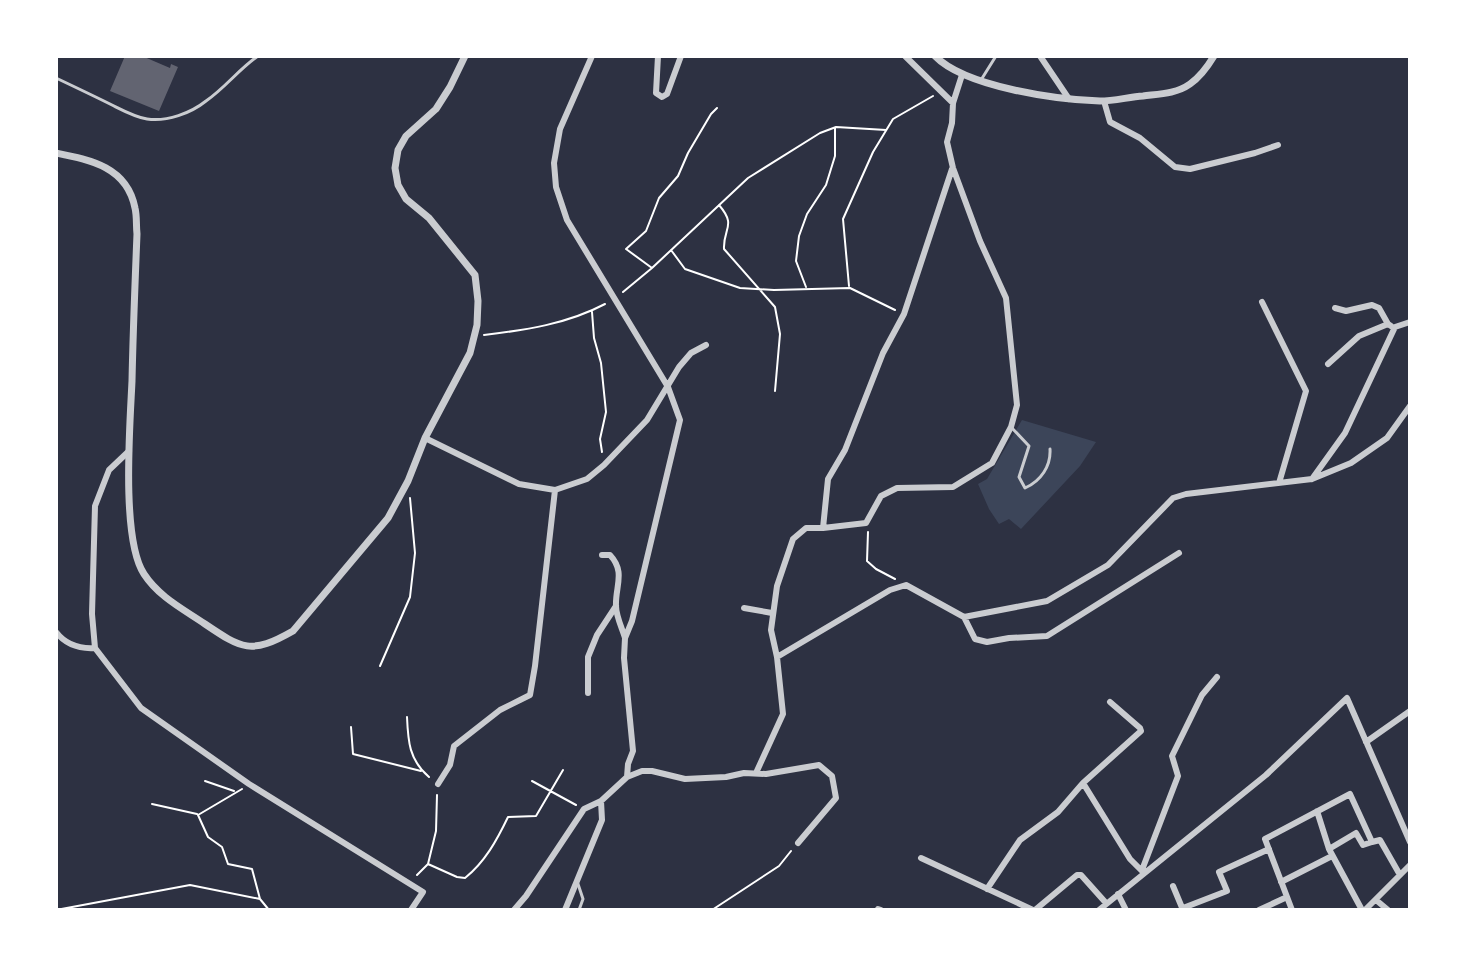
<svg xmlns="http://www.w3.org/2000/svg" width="1466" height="966" font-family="Rubik,sans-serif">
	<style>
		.green { fill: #3c4559 }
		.building { fill: #626471 }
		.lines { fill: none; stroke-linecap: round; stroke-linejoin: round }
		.path { stroke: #fff; stroke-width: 2 }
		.service { stroke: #caccd0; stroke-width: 3 }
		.minor { stroke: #caccd0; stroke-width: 6 }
		.tertiary { stroke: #caccd0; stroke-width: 7 }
	</style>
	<rect width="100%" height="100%" fill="#2d3142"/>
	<!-- green -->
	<path class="green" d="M1022 420 1096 442 1080 466 1021 529 1009 519 999 524 989 509 978 484 987 479Z"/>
	<!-- building -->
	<path class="building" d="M125 56H142L170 68 171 64 178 67 159 111 110 91Z"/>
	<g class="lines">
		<!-- path -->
		<path class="path" d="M719 205C737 226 723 228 724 249L775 307 780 334 775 391
			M671 250 685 269 740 288 774 290 850 288 895 310
			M652 268 626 249 646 231 659 198 678 176 688 153 711 114 717 108
			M849 286 843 219 873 152 893 119 933 96
			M806 287 796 261 799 236 807 214 826 185 835 156V128
			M623 292 652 268 748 178 820 133 836 127 886 130
			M592 312 594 338 601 363 606 412 600 439 602 452
			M484 335C526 330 567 324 605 304
			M868 532 867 561 876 569 895 579
			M380 666 410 597 415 553 410 498
			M407 717C408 741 409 760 429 777
			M351 727 353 754 421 771
			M205 781 234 791
			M532 781 576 805
			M242 789 198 815 208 837 222 847 228 864 252 869 260 899
			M152 804 197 814
			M428 864 457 877 465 878C485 862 497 840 508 817L536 816 563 770
			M417 875 428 864 436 831 437 795
			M56 910 190 885 260 899 269 910
			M712 910 779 866 791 851"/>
		<!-- service -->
		<path class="service" d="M56 78C75 87 94 96 112 105 124 111 135 117 147 119 167 122 191 113 206 101 225 88 239 69 258 56
			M981 80 996 56
			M1011 427 1029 446 1019 477 1025 488C1041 481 1051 466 1050 449
			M578 884 583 899 579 910"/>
		<!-- minor -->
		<path class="minor" d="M592 56 560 129 554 163 556 187 567 220 668 387 680 420 632 621 625 638 624 658 633 751 628 764 627 777
			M658 56 656 93 662 97 667 94 681 56
			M905 56 953 103
			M1040 56 1069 99
			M1104 101 1110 122 1140 138 1175 167 1190 169 1255 153 1278 145
			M1262 302 1306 391 1279 483
			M1335 308 1346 311 1372 305 1379 308 1388 324 1391 326
			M1328 364 1359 336 1388 324
			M425 438 519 484 555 490 587 479 604 465 647 420 679 367 691 353 706 345
			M129 451 109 470 95 506 92 614 95 648 141 708 249 784 423 892 411 910
			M1312 479 1345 433 1395 327 1410 322
			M823 528 828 479 845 450 883 353 904 314 952 169
			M602 555H610C626 572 615 587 616 606 616 616 622 628 625 638
			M744 608 772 613
			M964 617 975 639 987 642 1009 638 1047 636 1179 553
			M56 632C66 645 79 649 95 648
			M777 657 890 590 906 585 964 617 1047 601 1108 565 1173 498 1186 494 1312 479 1351 463 1387 438 1410 406
			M588 693V657L597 635 616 606
			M1366 742 1410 711
			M756 773 783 714 777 657 771 630 777 586 793 539 806 528H823L866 523 881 496 897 488 953 487 992 463 1011 427 1017 405 1006 298 980 241 953 168 947 142 952 123 953 103 962 75
			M1083 783 1130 859 1142 871
			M438 784 450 765 454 746 500 710 530 695 535 666 555 490
			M1317 811 1329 849 1362 910
			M1329 849 1356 833 1363 845 1372 842
			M921 858 1033 910
			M1142 870 1178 776 1172 756 1202 695 1217 677
			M1281 882 1332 856
			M1173 886 1183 910
			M987 889 1020 840 1058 812 1083 783 1141 731 1140 728 1110 702
			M1118 894 1126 910
			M1376 900 1388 910
			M1183 908 1227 891 1219 872 1269 849
			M878 909 881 910
			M514 910 526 896 584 809 601 801 627 777 642 771H652L685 779 726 777 744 773 766 774 819 765 832 776 836 798 798 843
			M565 910 602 820 601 801
			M1035 910 1077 875H1081L1106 903
			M1099 910 1266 775 1347 698 1410 842
			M1259 910 1287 897
			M1292 910 1265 839 1350 794 1372 842 1380 840 1400 875
			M1365 910 1410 865"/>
		<!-- tertiary -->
		<path class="tertiary" d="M935 56C965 87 1058 100 1100 101 1114 101 1129 97 1143 96 1159 94 1176 94 1190 84 1200 77 1208 66 1214 56
			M56 153C91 160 127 167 135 208 137 216 136 225 137 234 135 283 133 332 132 381 130 425 121 539 144 574 159 597 183 609 205 624 242 649 251 655 293 631L388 518 408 481 425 438 470 353 477 325 478 301 475 275 429 218 406 199 398 185 395 168 398 150 406 136 436 109 450 87 465 56"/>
	</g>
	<!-- border -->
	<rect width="1466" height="966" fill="none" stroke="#ffffff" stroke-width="116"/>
</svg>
